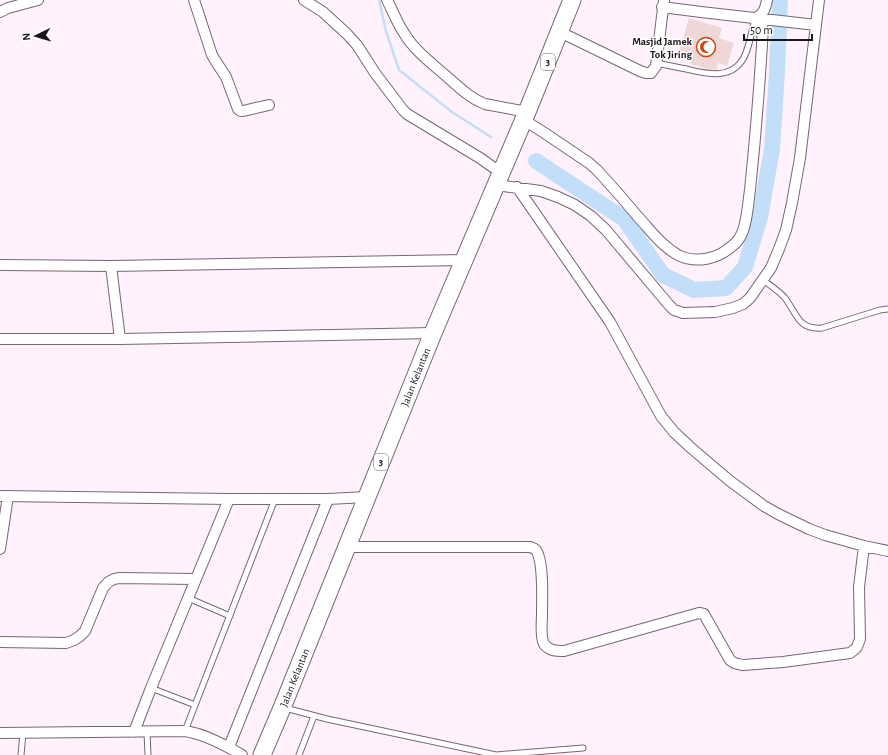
<svg xmlns="http://www.w3.org/2000/svg" width="888" height="755" font-family="'Alegreya Sans',sans-serif">
	<style>
		.lines { fill: none; stroke-linecap: round; stroke-linejoin: round }
		.stream { stroke: #c2def8; stroke-width: 2.5 }
		.river { stroke: #c2def8; stroke-width: 16 }
		.building { fill: #eed7d5 }
		.service-casing { stroke: #756773; stroke-width: 7 }
		.minor-casing { stroke: #756773; stroke-width: 12 }
		.trunk-casing { stroke: #756773; stroke-width: 19 }
		.service { stroke: #fff; stroke-width: 5 }
		.minor { stroke: #fff; stroke-width: 10 }
		.trunk { stroke: #fff; stroke-width: 17 }
		.labels { text-anchor: middle; dominant-baseline: central; stroke-width: 3; stroke-linejoin: round; paint-order: stroke }
		.shield { fill: #fff; stroke: #5f5c5f; stroke-width: 1 }
		.shield-label { font-size: 10px; font-weight: bold; fill: #1b161b }
		.poi-label { font-size: 11px; font-weight: bold; fill: #1b161b; stroke: #fff; text-anchor: end }
		.street-label { font-size: 11px; fill: #1b161b; stroke: #fff }
	</style>
	<rect width="100%" height="100%" fill="#fff2fd"/>
	<g class="lines">
		<!-- stream -->
		<path class="stream" d="M379 0 386 31 399 70 452 112 491 137"/>
		<!-- river -->
		<path class="river" d="M536 161 624 219 663 275 694 290 726 288 745 267 760 217 772 149 777 72 780 0"/>
	</g>
	<!-- building -->
	<path class="building" d="M689 18 722 28 719 38 734 43 727 66 718 63 717 70 708 69 690 64 692 56 679 52Z"/>
	<g class="lines">
		<!-- service casing -->
		<g class="service-casing">
			<path id="service" d="M656 63C666 65 676 67 686 69 704 73 728 80 741 62 749 52 751 32 755 19
				M763 280C771 286 779 291 785 298 797 314 798 330 822 328L880 310 888 309
				M188 598 230 616
				M151 688 195 705
				M285 708 327 719 496 755
				M185 731 275 499
				M147 732 148 755
				M21 755 23 733
				M299 755 314 716
				M496 755 583 748"/>
		</g>
		<!-- minor casing -->
		<g class="minor-casing">
			<path id="minor" d="M194 0 212 55 215 60 226 77 238 109 241 111H243L269 105
				M304 0 323 12 347 34 357 45 375 73 403 110 407 114 480 158 501 173
				M387 0C393 11 397 23 404 33 414 50 430 62 445 75 458 86 469 98 485 104L527 112
				M662 7 701 12 816 25
				M0 12 8 8 38 0
				M560 32 640 71 646 73H651L656 66 664 0
				M524 120 546 134 589 163 597 170C611 185 625 201 639 218 651 231 662 246 678 255 696 264 718 259 732 246 735 244 738 241 740 237 747 226 748 203 750 190 755 142 759 93 762 45 762 33 766 25 755 19 764 13 765 10 767 0
				M496 185 541 191 558 197 575 205 591 216 606 230 669 305 674 310 683 313 715 312 733 308 743 304 750 298 771 268 779 249 786 230 792 203 800 158 819 0
				M517 187 610 322 661 416 674 432 690 447 730 481 764 506 778 514 809 529 825 535 864 546 888 551
				M0 265 111 266 464 260
				M111 266 120 339
				M0 339H120L433 333
				M0 496 229 499H328L367 497
				M347 547H530C533 548 534 548 536 550 544 561 542 600 542 614 542 622 540 637 544 644 549 651 557 651 564 651L699 613 704 614 705 616 730 660C734 664 738 664 743 665L783 662 850 653 854 650 857 647 860 639 859 587 864 546
				M0 549 8 496
				M0 642 66 643 74 640 80 636 85 631 103 588C108 582 111 579 119 578L196 579
				M134 732 151 688 229 499
				M0 733 185 731C205 734 225 745 242 755
				M229 747 328 499"/>
		</g>
		<!-- trunk casing -->
		<g class="trunk-casing">
			<g id="trunk">
				<path id="s1" d="M262 755 282 708 433 333 527 112 572 0"/>
			</g>
		</g>
		<!-- service -->
		<use href="#service" class="service"/>
		<!-- minor -->
		<use href="#minor" class="minor"/>
		<!-- trunk -->
		<use href="#trunk" class="trunk"/>
	</g>
	<!-- icons -->
	<defs>
		<g id="mosque-ring" transform="scale(1)"><circle r="9.5" fill="#fff" stroke="#ca4308" stroke-width="1.5"/><path d="M3.5-4.9A6 6 0 1 0 3.5 4.9A5 5 0 1 1 3.5-4.9Z" fill="#ca4308"/></g>
	</defs>
	<g fill-rule="evenodd">
		<use href="#mosque-ring" x="706" y="47"/>
	</g>
	<g class="labels">
		<!-- shield labels -->
		<g class="shield">
			<rect x="541" y="54" width="14" height="16" rx="3"/>
			<rect x="374" y="454" width="14" height="16" rx="3"/>
		</g>
		<g class="shield-label">
			<text x="548" y="62">3</text>
			<text x="381" y="462">3</text>
		</g>
		<!-- poi labels -->
		<g class="poi-label">
			<text x="692" y="41">Masjid Jamek<tspan x="692" dy="13">Tok Jiring</tspan></text>
		</g>
		<!-- street labels -->
		<g class="street-label">
			<text stroke="none"><textPath href="#s1" startOffset="408">Jalan Kelantan</textPath></text>
			<text stroke="none"><textPath href="#s1" startOffset="84">Jalan Kelantan</textPath></text>
		</g>
	</g>
	<!-- north arrow -->
	<g transform="translate(36 36) rotate(265)" stroke="#ffffff" stroke-width="3" paint-order="stroke">
	<path d="M0-3L7 15L0 10L-7 15Z" fill="#1b161b"/>
	<text y="-6" font-size="11" font-weight="bold" text-anchor="middle" fill="#1b161b">N</text>
	</g>
	<!-- scale -->
	<path d="M744 34v6h68v-6" fill="none" stroke="#1b161b" stroke-width="2"/>
	<text x="750" y="34" font-size="12" fill="#1b161b" stroke="#ffffff" stroke-width="3" paint-order="stroke">50 m</text>
</svg>
